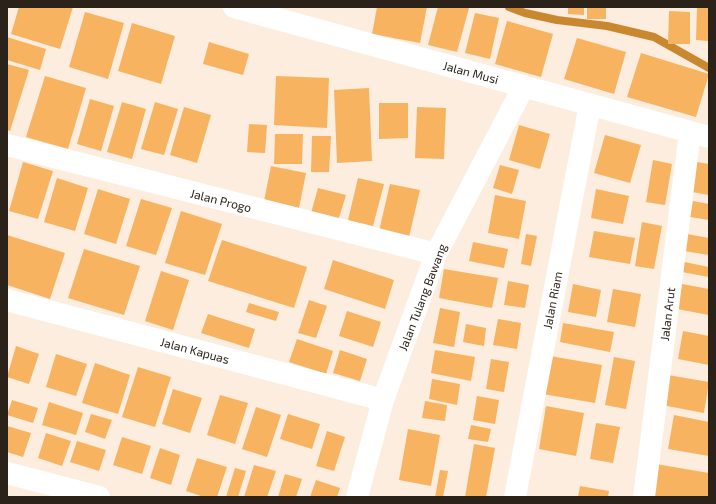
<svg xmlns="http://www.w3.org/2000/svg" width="716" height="504" font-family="'Exo 2',sans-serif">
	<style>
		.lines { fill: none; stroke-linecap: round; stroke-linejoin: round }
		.stream { stroke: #c98730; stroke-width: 8 }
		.building { fill: #f8b360 }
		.street { stroke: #fff; stroke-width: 22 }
		.labels { text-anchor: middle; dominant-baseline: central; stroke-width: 4; stroke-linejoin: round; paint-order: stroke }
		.street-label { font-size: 12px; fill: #2b2319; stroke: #fff }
	</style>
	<rect width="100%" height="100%" fill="#fcedde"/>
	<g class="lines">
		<!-- stream -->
		<path class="stream" d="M509 7 525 13 557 20 607 26 654 37 709 68"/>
	</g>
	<!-- building -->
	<path class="building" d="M19 7H73L60 49 11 34Z
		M377 7H427L420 43 372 34Z
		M438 7 469 8 457 52 428 45Z
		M568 7H584V15L568 14Z
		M587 7H606V19H587Z
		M697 7H709V41L696 40Z
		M669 11 690 12V44H668Z
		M85 12 124 23 108 79 69 67Z
		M475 13 499 18 490 59 465 53Z
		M507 21 553 34 541 77 495 64Z
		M132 23 175 36 161 84 118 71Z
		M7 37 46 49 40 70 7 60Z
		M577 38 626 52 614 94 564 79Z
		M209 42 249 54 243 75 203 64Z
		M641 53 709 74 696 117 627 97Z
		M7 64 29 70 10 131 7 130Z
		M45 76 86 88 68 149 26 137Z
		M276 76 329 78 327 128 274 125Z
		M369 88 372 161 337 163 334 90Z
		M90 99 114 106 101 151 77 144Z
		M122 102 146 109 132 159 107 152Z
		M155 102 178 109 164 155 141 149Z
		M379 103H408V138L379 139Z
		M184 107 211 115 197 163 170 155Z
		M417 107 446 108 444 159 415 158Z
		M249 124 267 125 265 153 247 152Z
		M519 125 550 134 540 169 509 160Z
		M275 134H303L302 164H274Z
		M605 135 641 145 630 183 594 173Z
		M312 136H331L329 172H311Z
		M653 160 672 164 665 205 646 202Z
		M23 162 53 171 38 219 9 211Z
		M697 162 709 164V195L692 192Z
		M500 165 519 170 512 194 493 188Z
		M271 166 306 173 299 208 264 201Z
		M57 178 88 188 75 231 44 222Z
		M358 178 384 184 373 226 348 220Z
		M390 184 420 190 409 237 379 231Z
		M318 188 346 195 338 221 311 213Z
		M98 189 130 199 116 244 84 234Z
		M596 189 629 196 623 224 591 218Z
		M495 195 526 201 519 239 488 233Z
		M141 199 172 208 156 255 126 246Z
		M693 201 709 204V220L690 217Z
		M181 211 222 224 205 275 165 263Z
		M642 222 662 226 654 269 635 266Z
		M594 231 635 238 630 264 589 257Z
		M526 234 537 236 531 266 521 264Z
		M687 234 709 238V255L684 251Z
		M7 235 65 253 50 299 7 285Z
		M222 240 307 267 294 308 208 281Z
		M473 242 508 249 504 268 469 261Z
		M84 249 140 266 124 315 68 298Z
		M333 260 394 280 385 309 324 289Z
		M684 262 709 267V277L682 272Z
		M444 269 498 278 492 308 439 298Z
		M161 271 189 280 173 330 145 321Z
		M508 281 529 285 525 308 504 305Z
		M573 284 601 290 596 317 568 312Z
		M682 284 709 289V315L677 309Z
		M613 289 641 294 635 327 607 322Z
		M309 300 327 306 316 338 298 333Z
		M249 303 279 312 276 321 246 312Z
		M440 308 460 312 454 347 433 343Z
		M347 311 381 322 373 347 339 336Z
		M208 314 255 329 249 348 201 333Z
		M498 319 521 323 517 349 493 345Z
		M563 323 614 332 610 352 560 342Z
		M466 324 486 328 484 346 463 342Z
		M683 331 709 336V365L678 359Z
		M297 339 333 351 326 374 289 362Z
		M16 346 39 354 29 384 7 377Z
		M340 350 367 359 360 381 333 373Z
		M435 350 475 357 471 381 431 373Z
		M56 354 87 364 76 396 46 387Z
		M550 356 602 365 595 403 543 394Z
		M614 357 635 361 626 409 605 405Z
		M491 359 509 362 504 392 486 389Z
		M95 363 130 375 118 414 82 403Z
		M138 367 171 377 155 427 122 417Z
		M668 375 709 382 704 413 662 405Z
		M432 379 460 384 457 405 429 399Z
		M173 389 202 398 190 433 162 424Z
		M220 395 248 403 235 444 207 435Z
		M477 396 499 400 495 424 473 420Z
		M12 400 38 408 33 423 7 415Z
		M425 401 447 405 445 421 422 418Z
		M49 402 83 413 76 435 42 425Z
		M546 406 584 413 576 456 539 449Z
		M256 407 281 415 267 457 242 449Z
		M91 414 112 420 105 439 85 432Z
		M288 414 320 424 312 449 280 439Z
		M674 415 709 422V456L668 449Z
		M596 423 620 427 613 463 590 459Z
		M471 425 491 429 488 442 468 439Z
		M7 426 31 433 23 457 7 452Z
		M408 429 440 435 431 486 399 480Z
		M327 431 345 437 334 471 316 466Z
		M46 433 71 441 62 466 38 458Z
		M122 437 151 446 142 474 113 465Z
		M77 441 106 450 99 471 70 462Z
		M474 444 495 448 486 497H465Z
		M160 448 180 455 171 485 150 478Z
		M197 458 227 467 217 497H204L186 491Z
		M656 464 709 473V497H650Z
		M254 465 276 471 267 497H244Z
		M235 468 246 471 238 497H226Z
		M440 470 448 471 443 497H435Z
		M285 474 302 479 296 497H278Z
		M316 480 340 488 337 497H310Z
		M580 486 609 491 608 497H578Z"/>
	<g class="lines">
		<!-- street -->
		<path class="street" d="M234 7 709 137
			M7 145 436 254
			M7 300 383 400
			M7 473 99 497
			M357 497 383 400 436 254 524 86
			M515 497 590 104
			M644 497 690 132"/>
	</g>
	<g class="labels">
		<!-- street labels -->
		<g class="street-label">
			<text transform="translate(471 72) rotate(15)">Jalan Musi</text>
			<text transform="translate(221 200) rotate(14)">Jalan Progo</text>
			<text transform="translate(422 297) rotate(-69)">Jalan Tulang Bawang</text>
			<text transform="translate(552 300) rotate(-79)">Jalan Riam</text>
			<text transform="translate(667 314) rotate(-83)">Jalan Arut</text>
			<text transform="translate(195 350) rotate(15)">Jalan Kapuas</text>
		</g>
	</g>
	<!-- border -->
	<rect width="716" height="504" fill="none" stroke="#2b2319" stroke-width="16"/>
</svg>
